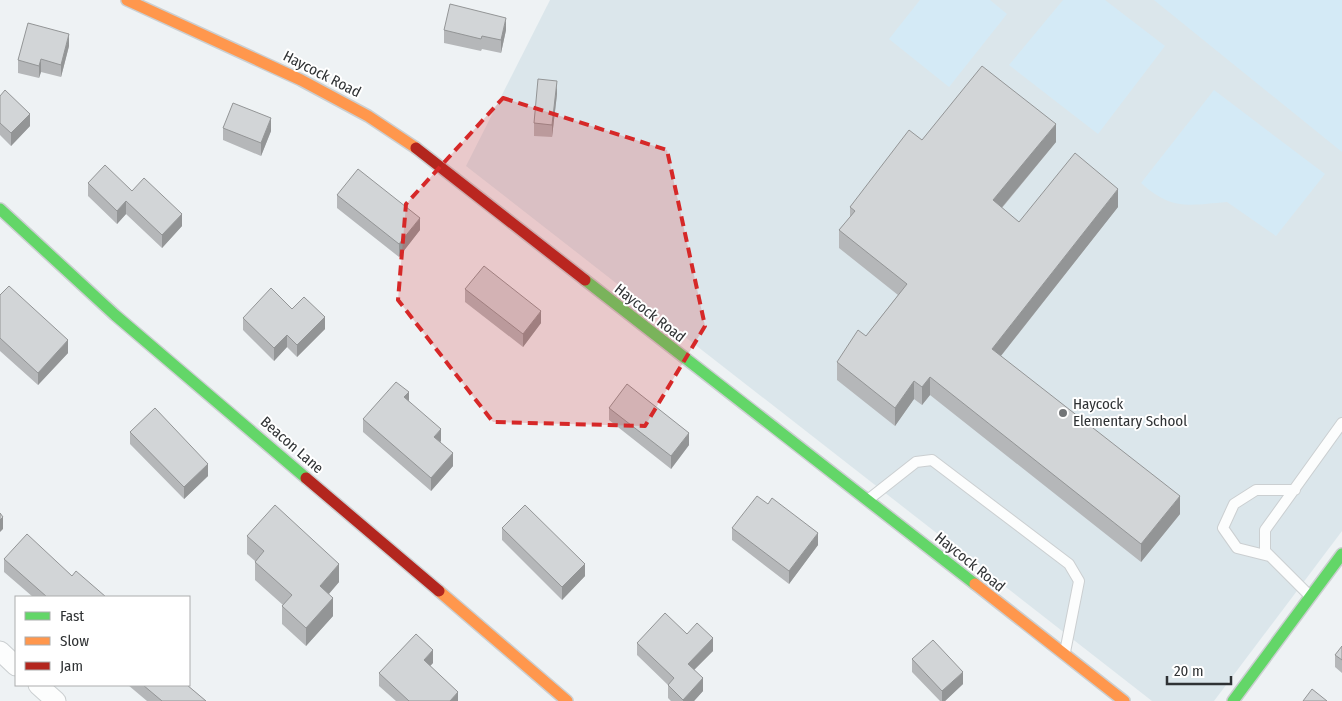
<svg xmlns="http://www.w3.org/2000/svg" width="1342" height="701" font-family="'Fira Sans Condensed',sans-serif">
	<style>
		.built { fill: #dbe6eb }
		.green { fill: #d4eaf6 }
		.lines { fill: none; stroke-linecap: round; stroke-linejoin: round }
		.lane-casing { stroke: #cbcfd1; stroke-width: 12 }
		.street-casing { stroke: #cbcfd1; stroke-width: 21 }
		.fast-casing { stroke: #cbcfd1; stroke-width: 14 }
		.slow-casing { stroke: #cbcfd1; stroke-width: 14 }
		.jam-casing { stroke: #cbcfd1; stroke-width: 14 }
		.lane { stroke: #fcfdfd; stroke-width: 10 }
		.street { stroke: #fcfdfd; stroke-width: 19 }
		.fast { stroke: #63d668; stroke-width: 11 }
		.slow { stroke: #ff974d; stroke-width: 11 }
		.jam { stroke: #b3261e; stroke-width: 11 }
		.wall { fill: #b5b7b9 }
		.shaded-wall { fill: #939596 }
		.building { fill: #d2d5d7; stroke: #939596 }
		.marked { fill: #d62828; fill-opacity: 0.2; stroke: #d62828; stroke-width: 4; stroke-dasharray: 10 6; stroke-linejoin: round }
		.poi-dot { fill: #727577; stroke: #fff; stroke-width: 2 }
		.labels { text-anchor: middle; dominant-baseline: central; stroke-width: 4; stroke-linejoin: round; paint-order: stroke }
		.street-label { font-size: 15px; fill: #2f3234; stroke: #fff }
		.poi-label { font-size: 15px; fill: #2f3234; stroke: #fff; text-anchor: start }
	</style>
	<rect width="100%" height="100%" fill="#eef2f4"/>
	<!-- built -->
	<path class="built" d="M550 0H1186L1342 124V531L1214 701H1152L466 166Z"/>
	<!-- green -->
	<path class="green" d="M920 0H990L1007 14 949 87 889 39Z
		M1063 0H1105L1165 46 1098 134 1009 65Z
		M1154 0H1342V152Z
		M1214 90 1325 174 1276 236 1227 202C1189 205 1172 211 1141 183Z"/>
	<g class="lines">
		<!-- lane casing -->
		<g class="lane-casing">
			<path id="lane" d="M869 499 916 462 932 460 1069 564 1079 581 1065 652
				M1269 556 1237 548 1223 528 1234 504 1256 490H1295
				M1310 596 1265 551V530L1342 423"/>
		</g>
		<!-- street casing -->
		<g class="street-casing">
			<path id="street" d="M0 651 16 666
				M38 685 56 701"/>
		</g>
		<!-- fast casing -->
		<g class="fast-casing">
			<path id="fast" d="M0 209 115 315 306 478
				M585 280 975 584
				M1233 701 1342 554"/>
		</g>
		<!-- slow casing -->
		<g class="slow-casing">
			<path id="slow" d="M127 0 301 80 368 116 416 148
				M975 584 1124 701
				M439 591 567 701"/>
		</g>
		<!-- jam casing -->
		<g class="jam-casing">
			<path id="jam" d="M416 148 585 280
				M306 478 439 591"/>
		</g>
		<!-- lane -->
		<use href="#lane" class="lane"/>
		<!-- street -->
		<use href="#street" class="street"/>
		<!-- fast -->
		<use href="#fast" class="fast"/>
		<!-- slow -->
		<use href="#slow" class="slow"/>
		<!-- jam -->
		<use href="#jam" class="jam"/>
	</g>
	<!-- wall -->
	<path class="wall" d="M444 30H506L501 53 482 49 481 51 444 43Z
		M69 46 61 77 41 72 39 78 18 73V60Z
		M557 94 552 137 534 136V123Z
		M0 96 30 126 11 146 0 135Z
		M223 128 271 131 261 156 223 140Z
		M922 140 1056 142 1002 208 1019 222 1118 207 1001 356 1180 514 1141 562 930 395 922 405 914 399 895 426 837 380V362L866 336 898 295 839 248V230L850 217V207Z
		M88 183 132 191 182 226 162 248 126 214 117 224 88 196Z
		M337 195 420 230 399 257 337 208Z
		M465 289 541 323 523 347 465 302Z
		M0 295 68 353 38 385 0 351Z
		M292 309 325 329 297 357 287 347 274 361 243 330V318Z
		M409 401 441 441 440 442 453 466 431 491 363 432V419Z
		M609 408 689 445 671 469 609 420Z
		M130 432 208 476 184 499 130 444Z
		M502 528 585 576 562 600 502 540Z
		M732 528 818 545 789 584 732 540Z
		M247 536 339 582 329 594 333 616 306 646 282 624V606L283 605 255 580V561L247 554Z
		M4 559 72 576 106 597H33L4 572Z
		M687 634 713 651 694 670 703 691 694 701H671L668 698V685L637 655V643Z
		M1342 646V673L1335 667V655Z
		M912 659 963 684 945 701H940L912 672Z
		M433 663 430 666 458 701H396L379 686V673Z
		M128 685H187L206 701H147Z"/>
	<!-- shaded-wall -->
	<path class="shaded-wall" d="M506 18V30L501 53V40Z
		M69 34V46L61 77V65Z
		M41 59V72L39 78V66Z
		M557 81V94L552 137V125Z
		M30 114V126L11 146V133Z
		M271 118V131L261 156V143Z
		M1056 124V142L993 218V200Z
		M1118 189V207L992 367V349Z
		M126 201V214L117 224V211Z
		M182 214V226L162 248V235Z
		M420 218V230L399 257V244Z
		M541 311V323L523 347V334Z
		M325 317V329L297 357V345Z
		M287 335V347L274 361V348Z
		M68 340V353L38 385V373Z
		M930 377V395L922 405V387Z
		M914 381V399L895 426V408Z
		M409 392V405L404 397Z
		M441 429V441L434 449V437Z
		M689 433V445L671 469V456Z
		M453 453V466L431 491V478Z
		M208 464V476L184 499V487Z
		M1180 496V514L1141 562V544Z
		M3 517V529L0 532V520Z
		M818 533V545L789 584V571Z
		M339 564V582L320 604V586Z
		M585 564V576L562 600V587Z
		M333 598V616L306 646V628Z
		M713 638V651L688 676V664Z
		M433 650V663L424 672V660Z
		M963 672V684L945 701H942V691Z
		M703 678V691L694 701H683V700Z
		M458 692V701H450Z"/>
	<!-- building -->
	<path class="building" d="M450 4 506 18 501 40 482 36 481 39 444 30Z
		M28 23 69 34 61 65 41 59 39 66 18 60Z
		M982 66 1056 124 993 200 1019 222 1075 153 1118 189 992 349 1180 496 1141 544 930 377 922 387 914 381 895 408 837 362 858 330 866 336 907 284 839 230 855 211 850 207 909 130 922 140Z
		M538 79 557 81 552 125 534 123Z
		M5 90 30 114 11 133 0 123V96Z
		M233 103 271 118 261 143 223 128Z
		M105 165 132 191 144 178 182 214 162 235 126 201 117 211 88 183Z
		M358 169 420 218 399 244 337 195Z
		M484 266 541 311 523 334 465 289Z
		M9 286 68 340 38 373 0 338V295Z
		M271 288 292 309 304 297 325 317 297 345 287 335 274 348 243 318Z
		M396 382 409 392 404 397 441 429 434 437 453 453 431 478 363 419Z
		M627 384 689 433 671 456 609 408Z
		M155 408 208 464 184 487 130 432Z
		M757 496 768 504 772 498 818 533 789 571 732 528Z
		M275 505 339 564 320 586 333 598 306 628 282 606 292 595 255 562 264 551 247 536Z
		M525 505 585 564 562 587 502 528Z
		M0 513 3 517 0 520Z
		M27 534 72 576 76 571 106 597H47L4 559Z
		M665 613 687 634 697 623 713 638 688 664 703 678 683 700 668 685 674 678 637 643Z
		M416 634 433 650 424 660 458 692 450 701H409L379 673Z
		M933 640 963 672 942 691 912 659Z
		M1342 646V660L1335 655Z
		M143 685H187L206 701H162Z
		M1312 689 1327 701H1303Z"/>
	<!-- marked area -->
	<path class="marked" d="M503 98 667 150 705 326 645 426 493 422 398 300 406 204Z"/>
	<!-- markers -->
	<circle class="poi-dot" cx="1063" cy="413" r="5"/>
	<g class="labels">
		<!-- street labels -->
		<g class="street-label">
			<text transform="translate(322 74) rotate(27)">Haycock Road</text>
			<text transform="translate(650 313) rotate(38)">Haycock Road</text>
			<text transform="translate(292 445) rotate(41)">Beacon Lane</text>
			<text transform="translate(970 562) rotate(39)">Haycock Road</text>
		</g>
		<!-- poi labels -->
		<g class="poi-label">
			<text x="1073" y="404">Haycock<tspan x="1073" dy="17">Elementary School</tspan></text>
		</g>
	</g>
	<!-- legend -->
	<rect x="15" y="596" width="175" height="90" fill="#ffffff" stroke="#acadae"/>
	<rect x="25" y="612" width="25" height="8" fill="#63d668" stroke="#acadae"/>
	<text x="60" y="621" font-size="15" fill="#2f3234">Fast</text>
	<rect x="25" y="637" width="25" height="8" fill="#ff974d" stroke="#acadae"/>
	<text x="60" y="646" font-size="15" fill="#2f3234">Slow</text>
	<rect x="25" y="662" width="25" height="8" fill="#b3261e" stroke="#acadae"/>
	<text x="60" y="671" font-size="15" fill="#2f3234">Jam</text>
	<!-- scale -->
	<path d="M1167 676v8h64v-8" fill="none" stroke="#2f3234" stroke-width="2.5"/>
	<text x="1174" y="676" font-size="15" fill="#2f3234" stroke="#ffffff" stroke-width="4" paint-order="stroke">20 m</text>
</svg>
